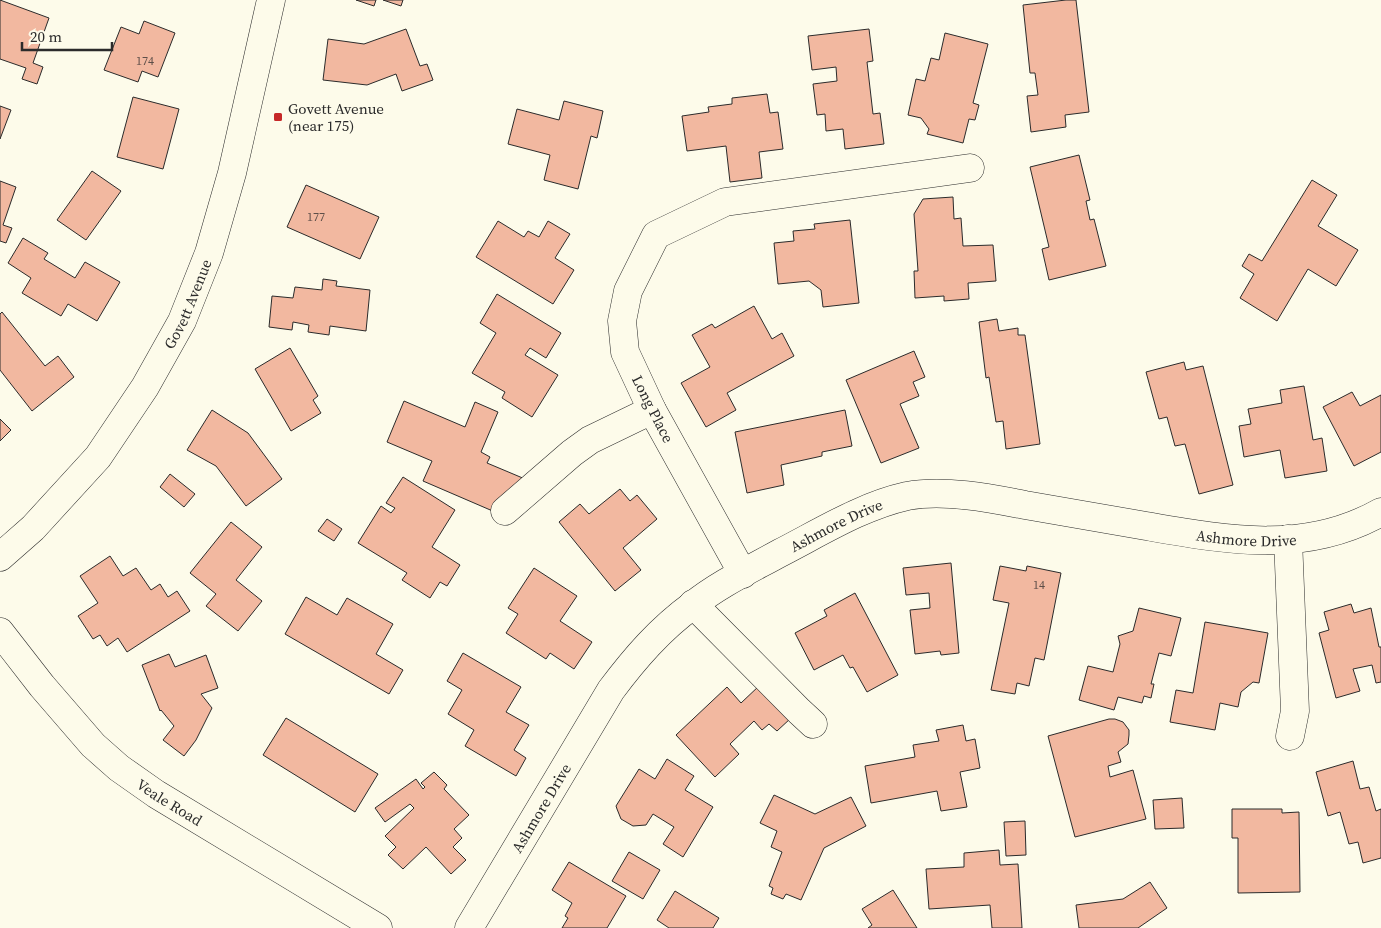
<svg xmlns="http://www.w3.org/2000/svg" width="1381" height="928" font-family="'Source Serif 4',serif">
	<style>
		.building { fill: #f2b8a0; stroke: #2b2b2b }
		.lines { fill: none; stroke-linecap: round; stroke-linejoin: round }
		.minor-casing { stroke: #2b2b2b; stroke-width: 29 }
		.minor { stroke: #fdfbea; stroke-width: 28 }
		.poi-dot { fill: #c62828; stroke: #fdfbea; stroke-width: 2 }
		.labels { text-anchor: middle; dominant-baseline: central; stroke-width: 4; stroke-linejoin: round; paint-order: stroke }
		.number-label { font-size: 12px; fill: #5d4e48 }
		.poi-label { font-size: 15px; fill: #2b2b2b; stroke: #fdfbea; text-anchor: start }
		.street-label { font-size: 15px; fill: #2b2b2b; stroke: #fdfbea }
	</style>
	<rect width="100%" height="100%" fill="#fdfbea"/>
	<!-- building -->
	<path class="building" d="M0 0 49 18 33 63 43 67 37 84 22 79 26 68 0 59Z
		M356 0H376L374 6Z
		M383 0H403L401 6Z
		M1066 0H1076L1089 112 1065 115 1066 127 1031 132 1027 96 1038 95 1035 73H1030L1023 5Z
		M144 21 175 33 158 77 142 71 138 82 104 70 121 27 139 34Z
		M406 29 420 66 427 64 433 80 402 91 396 74 367 85 323 80 328 39 364 44Z
		M869 29 873 61 867 62 873 114 880 113 884 144 845 149 843 129 826 131 825 114 817 115 813 84 837 81 836 67 812 70 808 36Z
		M945 33 988 44 973 103 979 105 975 120 969 119 963 143 927 134 929 129 921 118 908 115 916 79 925 81 931 58 939 60Z
		M767 94 770 113 778 112 783 149 759 152 762 178 730 182 726 146 687 151 682 116 709 112 708 107 732 104V98Z
		M133 97 179 109 163 169 117 157Z
		M564 101 603 111 597 138 591 136 578 189 544 180 550 155 508 144 517 109 559 120Z
		M0 106 11 110 0 139Z
		M1079 155 1090 200 1086 201 1090 220 1094 219 1106 266 1049 280 1042 249 1049 247 1030 167Z
		M92 171 121 191 86 240 57 220Z
		M1312 180 1337 195 1318 226 1358 250 1336 286 1308 269 1277 321 1240 298 1254 274 1242 266 1249 254 1262 261Z
		M0 181 16 187 3 225 12 228 6 243 0 241Z
		M306 185 379 217 360 259 287 227Z
		M953 197 954 219 961 218 963 246 993 245 996 281 968 283 969 299 944 301V296L915 298 914 271H918L914 214 923 199Z
		M850 220 859 303 823 307 821 290 809 281 778 284 774 243 794 241 793 231 815 229 814 224Z
		M498 221 524 237 528 231 539 237 548 221 570 234 555 258 574 270 553 304 476 257Z
		M23 238 48 253 44 259 75 278 85 262 120 282 97 321 68 304 61 316 22 293 31 278 8 263Z
		M323 279 337 281 336 286 370 290 366 331 330 326 329 335 308 332 309 325 293 322 292 330 269 327 272 296 293 298 295 287 322 290Z
		M497 294 561 333 546 358 530 348 525 355 558 375 532 417 502 398 505 392 472 373 496 333 480 323Z
		M754 306 772 339 782 333 794 356 727 393 736 410 706 427 681 383 710 367 692 335 712 324 715 328Z
		M2 312 45 366 58 356 74 377 32 411 0 370V314Z
		M997 319 999 331 1018 328V335H1025L1040 444 1006 449 1003 421 996 422 989 377 986 378 979 322Z
		M290 348 318 396 313 400 321 413 291 431 255 369Z
		M914 351 925 377 913 382 919 396 900 404 919 448 881 463 846 380Z
		M1184 362 1186 370 1203 366 1233 485 1199 494 1185 444 1175 446 1167 417 1159 419 1146 372Z
		M1304 386 1313 440 1322 438 1327 471 1285 478 1280 450 1244 457 1239 426 1251 424 1248 409 1282 403 1280 390Z
		M1352 392 1360 406 1381 395V452L1354 466 1323 407Z
		M404 401 465 427 475 402 498 412 481 452 490 457 487 463 525 479 495 512 423 481 432 461 387 442Z
		M212 410 248 433 282 479 246 506 216 466 187 450Z
		M845 410 852 446 822 452V456L781 465 784 485 747 493 735 432Z
		M0 419 11 430 0 441Z
		M170 474 195 494 184 507 160 487Z
		M403 477 455 510 432 547 460 565 447 586 440 582 430 598 402 580 407 573 358 543 381 506 391 513 395 508 386 503Z
		M620 489 630 501 637 495 657 519 623 548 641 570 615 591 559 522 580 504 589 514Z
		M327 519 342 529 334 541 318 531Z
		M231 522 262 547 236 580 262 601 238 631 206 606 216 594 190 573Z
		M110 556 123 576 136 568 151 590 160 584 168 597 177 591 190 611 127 652 118 638 107 646 100 635 93 639 78 616 98 603 80 576Z
		M951 563 959 653 941 655 940 651 915 654 910 610 930 608 929 593 906 595 903 568Z
		M1000 566 1026 571 1027 566 1061 573 1044 660 1035 658 1029 686 1017 683 1015 694 991 690 1009 603 993 600Z
		M534 568 577 596 560 621 592 642 574 669 550 653 546 659 506 633 518 614 508 608Z
		M855 593 898 675 867 692 853 667 850 668 843 655 814 670 795 633 827 616 824 610Z
		M306 597 337 615 347 598 393 624 376 654 403 670 389 694 285 634Z
		M1351 604 1354 613 1371 608 1379 647H1381V682L1376 683 1372 665 1353 669 1360 691 1336 698 1319 633 1329 630 1324 612Z
		M1139 608 1181 618 1171 656 1159 653 1151 684H1154L1151 698 1144 696 1142 703 1118 697 1114 710 1079 700 1088 666 1113 672 1120 644 1118 636 1133 631Z
		M1205 622 1268 633 1259 683 1253 682 1241 692 1238 707 1220 703 1215 730 1170 722 1176 690 1193 693Z
		M463 653 521 687 506 712 529 725 514 750 526 758 516 776 465 746 474 730 448 714 462 690 447 681Z
		M169 654 175 667 206 655 218 688 201 694 212 708 196 740 184 756 163 740 174 726 161 710 160 711 142 665Z
		M760 685 791 718 777 731 769 724 762 730 754 721 730 744 739 754 715 777 676 735 727 687 741 703Z
		M286 718 378 774 355 812 263 755Z
		M1109 719H1115L1123 722 1129 730V735L1128 744 1118 752 1121 762 1108 766 1110 777 1133 770 1146 819 1075 837 1048 736Z
		M963 725 966 741 975 739 980 768 960 772 967 807 941 811 937 791 871 803 865 766 915 757 913 745 939 741 936 730Z
		M667 759 694 776 685 790 713 807 683 857 663 844 674 827 653 814 646 825 633 826 621 819 617 809 616 806 639 769 655 779Z
		M1353 761 1360 789 1369 787 1376 811 1381 809V858L1363 863 1358 842 1349 844 1340 812 1328 816 1316 772Z
		M434 772 447 785 444 789 469 815 454 829 462 838 453 847 466 860 451 874 426 847 403 869 388 855 396 847 385 836 414 808 410 804 385 822 375 808 416 779 423 789 425 787 421 783Z
		M774 795 815 814 851 797 866 826 824 848 801 900 786 894 783 899 771 894 773 888 769 886 782 852 771 847 777 831 760 823Z
		M1182 798 1184 828 1155 829 1153 800Z
		M1232 809H1282V813L1299 812 1300 892 1238 893V838H1232Z
		M1025 821 1026 855 1006 856 1004 822Z
		M999 850 1000 865 1018 864 1022 928H992L990 905 929 909 926 869 964 867V853Z
		M629 852 660 870 643 899 612 881Z
		M569 862 626 896 607 928H562L568 918 565 916 572 903 552 890Z
		M1150 882 1167 908 1138 928H1079L1076 905 1123 899Z
		M893 890 917 928H868L872 925 862 909Z
		M675 891 719 918 713 928H669L657 920Z"/>
	<g class="lines">
		<!-- minor casing -->
		<g class="minor-casing">
			<g id="minor">
				<path d="M505 511 572 453 590 440 652 410"/>
				<path d="M1288 539 1295 711 1290 736"/>
				<path id="s1" d="M0 557 33 528 98 457 145 387 182 321 209 253 232 173 271 0"/>
				<path d="M743 574 652 410 625 352 622 321 628 291 656 235 725 202 970 168"/>
				<path d="M693 604 799 711 813 724"/>
				<path id="s2" d="M0 632 42 686 93 745 119 768 156 794 378 928"/>
				<path id="s3" d="M469 928 611 690C635 658 660 629 693 605 719 584 751 569 780 553 821 532 862 506 907 496 943 489 990 498 1025 505 1065 512 1106 519 1146 526 1226 540 1305 555 1381 512"/>
			</g>
		</g>
		<!-- minor -->
		<use href="#minor" class="minor"/>
	</g>
	<!-- markers -->
	<rect class="poi-dot" x="273" y="112" width="10" height="10" rx="2.5"/>
	<g class="labels">
		<!-- number labels -->
		<g class="number-label">
			<text x="145" y="61">174</text>
			<text x="316" y="217">177</text>
			<text x="1039" y="585">14</text>
		</g>
		<!-- poi labels -->
		<g class="poi-label">
			<text x="288" y="108">Govett Avenue<tspan x="288" dy="17">(near 175)</tspan></text>
		</g>
		<!-- street labels -->
		<g class="street-label">
			<text stroke="none"><textPath href="#s1" startOffset="318">Govett Avenue</textPath></text>
			<text transform="translate(653 409) rotate(63)">Long Place</text>
			<text stroke="none"><textPath href="#s3" startOffset="560">Ashmore Drive</textPath></text>
			<text stroke="none"><textPath href="#s3" startOffset="980">Ashmore Drive</textPath></text>
			<text stroke="none"><textPath href="#s2" startOffset="242">Veale Road</textPath></text>
			<text stroke="none"><textPath href="#s3" startOffset="140">Ashmore Drive</textPath></text>
		</g>
	</g>
	<!-- scale -->
	<path d="M22 42v8h90v-8" fill="none" stroke="#2b2b2b" stroke-width="2.5"/>
	<text x="30" y="42" font-size="15" fill="#2b2b2b" stroke="#fdfbea" stroke-width="4" paint-order="stroke">20 m</text>
</svg>
